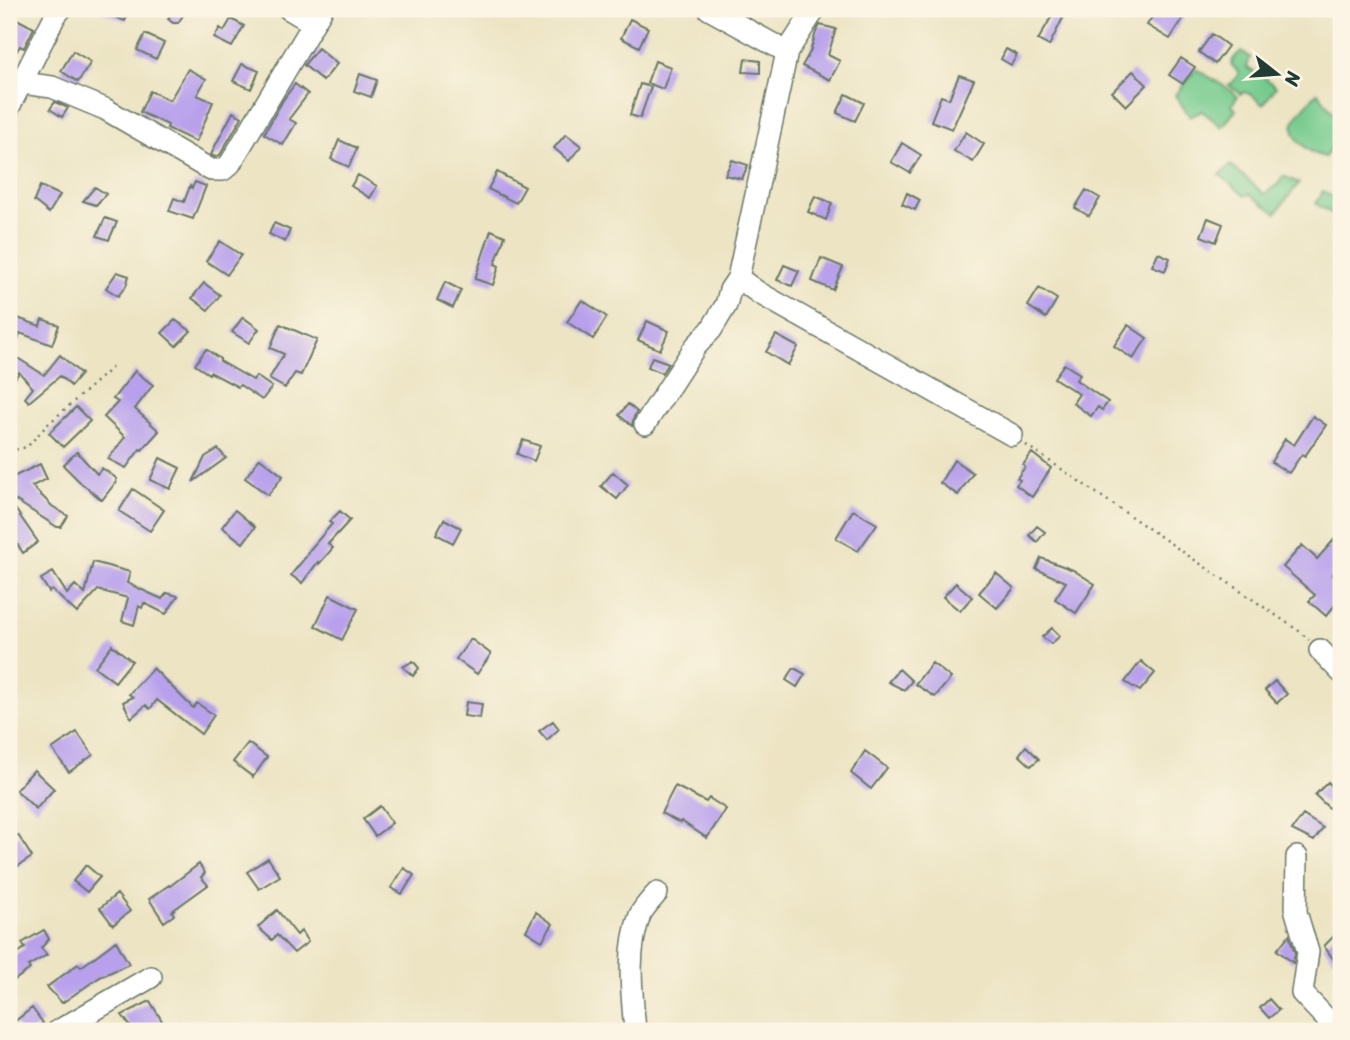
<svg xmlns="http://www.w3.org/2000/svg" width="1350" height="1040" font-family="Sriracha,sans-serif">
	<style>
		.green { fill: #75ca8d; stroke: #4a8460; stroke-width: 2 }
		.building { fill: #b8a0ec }
		.lines { fill: none; stroke-linecap: round; stroke-linejoin: round }
		.minor-casing { stroke: #677766; stroke-width: 24 }
		.path { stroke: #677766; stroke-width: 2.5; stroke-dasharray: 2 5; stroke-linecap: butt }
		.minor { stroke: #fff; stroke-width: 21 }
	</style>
	<rect width="100%" height="100%" fill="#fcf5e5"/>
	<filter id="ink" filterUnits="userSpaceOnUse"><feTurbulence type="fractalNoise" baseFrequency=".0143" numOctaves="2"/><feDisplacementMap in="SourceGraphic" scale="14" xChannelSelector="R" yChannelSelector="G"/><feConvolveMatrix kernelMatrix="1 2 1 2 8 2 1 2 1" color-interpolation-filters="sRGB"/></filter>
	<filter id="wash" filterUnits="userSpaceOnUse"><feTurbulence type="fractalNoise" baseFrequency=".00686" numOctaves="4" result="noise"/><feDisplacementMap in="SourceGraphic" scale="28" xChannelSelector="R" yChannelSelector="G"/><feGaussianBlur stdDeviation="1.57" result="paint"/><feColorMatrix in="noise" values="0 0 0 0 0 0 0 0 0 0 0 0 0 0 0 0 0 1.4 0 .05"/><feComposite in="paint" operator="in"/></filter>
	<g filter="url(#wash)">
		<rect width="100%" height="100%" fill="#ece4c3"/>
		<!-- green -->
		<path class="green" d="M1241 51 1250 57 1247 68 1263 76 1276 87 1263 105 1252 95 1245 92 1241 94 1229 85 1234 81 1239 73 1231 64 1234 58Z
			M1196 69 1232 91 1237 97 1232 105 1236 110 1222 127 1202 111 1190 117 1175 95Z
			M1318 92 1341 123V130L1325 157C1316 155 1307 150 1301 143 1281 124 1305 107 1318 92Z
			M1231 165 1264 194 1277 185 1283 176 1299 183 1276 213 1249 194 1245 196 1220 175Z
			M1323 191 1341 202V215L1339 218 1316 204Z"/>
		<g id="blocks">
			<!-- building -->
			<path class="building" d="M95 9H130L125 21Z
				M174 9H187L178 23H173L168 19Z
				M1056 9H1060L1066 12 1049 46 1038 40Z
				M1157 9H1177L1186 14 1170 39 1147 25Z
				M9 15 34 28 24 48 20 46 16 52 9 48Z
				M231 19 244 26 232 47 214 38 220 28 224 31Z
				M630 19 648 28 639 47 621 38Z
				M820 25 836 29 828 55 840 61 830 80 802 66 810 52 816 32Z
				M145 34 164 43 156 59 137 50Z
				M1212 34 1228 46 1215 64 1199 52Z
				M318 48 337 64 323 81 304 65Z
				M1006 49 1017 55 1011 65 1001 59Z
				M73 51 91 62 78 82 61 71Z
				M1181 58 1195 67 1183 84 1169 75Z
				M745 59 760 61V73L743 72Z
				M655 61 671 67 663 89 647 83Z
				M242 64 259 71 251 89 233 81Z
				M188 69 206 79 197 95 213 102 196 142 167 128 168 125 140 112 150 91 170 100Z
				M1133 71 1147 85 1126 106 1112 92Z
				M360 74 377 80 371 97 354 91Z
				M959 75 974 80 952 129 931 121 941 96 949 99Z
				M295 84 308 94 289 119 296 123 283 145 264 134 283 100Z
				M640 84 651 87 640 118 630 115Z
				M846 94 864 103 855 121 837 113Z
				M55 102 68 108 62 117 50 109Z
				M233 112 242 117 220 155 215 157 211 155 215 146Z
				M966 132 984 144 973 162 954 151Z
				M566 134 581 146 569 161 554 148Z
				M339 140 357 148 349 167 331 159Z
				M902 143 921 155 910 173 891 162Z
				M732 160 748 165 742 179 725 175Z
				M497 172 525 187 516 203 488 189Z
				M358 175 377 186 370 198 351 186Z
				M195 182 206 186 193 219 169 211 174 198 184 202 190 186 192 188Z
				M40 186 60 195 49 213 34 201Z
				M95 187 106 194 96 205 83 201Z
				M1086 190 1100 198 1089 216 1075 208Z
				M907 193 920 200 915 210 902 204Z
				M815 196 832 203 826 220 808 212Z
				M105 218 117 222 109 240 97 236Z
				M1208 218 1223 224 1216 242 1201 236Z
				M274 223 290 230 285 242 269 234Z
				M491 230 505 236 495 264 499 266 493 285 475 279Z
				M220 241 241 255 227 275 206 261Z
				M1158 253 1170 258 1165 271 1152 266Z
				M821 258 843 267 833 290 812 281Z
				M784 265 799 271 792 286 777 280Z
				M117 272 129 276 126 286 118 296 106 288Z
				M445 282 461 290 453 308 437 300Z
				M204 283 220 295 208 310 192 298Z
				M1039 288 1057 299 1046 318 1028 306Z
				M582 300 607 317 593 339 567 322Z
				M9 315 40 326 42 319 59 325 52 345 20 333 13 355 44 375 60 355 81 374 71 386 60 376 29 402 25 398 33 388 19 372 9 389Z
				M243 317 259 329 249 343 232 332Z
				M175 320 191 331 176 346 162 333Z
				M647 321 669 331 660 350 638 340Z
				M280 324 317 340 301 375 295 373 285 388 269 379 284 354 270 348Z
				M1128 325 1147 338 1133 359 1114 346Z
				M776 335 798 347 788 365 766 352Z
				M206 349 220 359V361L253 380 256 376 272 387 262 400 240 385 238 387 210 372 209 374 195 365Z
				M652 357 669 363 662 373 648 367Z
				M1064 364 1080 374 1076 380 1108 402 1102 410 1098 407 1091 416 1073 403 1079 394 1054 378Z
				M135 371 153 385 135 409 159 431 142 450 140 449 126 468 108 459 125 437 104 417 118 402 113 399Z
				M628 404 637 412 634 417 632 426 619 415Z
				M76 407 90 421 63 447 49 433Z
				M1313 416 1326 425 1305 456 1302 454 1289 473 1271 462 1285 439 1294 445Z
				M523 440 540 446 534 461 517 454Z
				M218 449 226 458 193 482 205 457Z
				M77 452 97 474 102 468 116 478V482L102 500 81 483 63 465Z
				M1032 453 1051 468 1032 497 1016 485 1020 480 1017 478 1025 467 1023 465Z
				M160 458 180 468 170 489 150 480Z
				M260 458 283 476 268 495 245 478Z
				M954 460 973 473 958 495 940 483Z
				M40 464 47 479 32 486 52 506 68 516 61 527H57L9 496V479Z
				M613 472 628 485 617 499 601 486Z
				M133 489 164 510 150 531 119 511Z
				M9 500 38 542 23 553 9 531Z
				M235 510 255 527 243 543 222 527Z
				M853 510 877 524 858 551 836 538Z
				M340 511 350 520 328 544 333 548 319 564 318 562 302 583 291 575 308 554 307 553 332 524 329 522Z
				M444 519 461 528 453 543 436 534Z
				M1037 526 1045 532 1037 542 1029 535Z
				M1341 532V565L1332 575 1341 582V598L1326 616 1309 601 1315 595 1283 567 1302 545 1317 559Z
				M1041 558 1073 570 1095 584 1076 613 1055 599 1066 582 1036 569Z
				M93 562 130 572 127 583 162 599 167 593 178 596 166 614 144 603 142 608 139 606 134 625 122 621 128 598 98 590 77 613 52 590 49 592 41 579 53 572 67 594 75 585 85 594Z
				M996 573 1014 588 997 608 979 593Z
				M956 583 972 597 960 611 943 597Z
				M330 595 358 609 342 640 315 626Z
				M1052 628 1060 636 1051 644 1042 637Z
				M471 639 491 654 477 674 456 659Z
				M112 645 132 661 115 682 95 667Z
				M413 661 419 668 413 676 403 667Z
				M1141 661 1155 673 1140 691 1125 682Z
				M932 663 951 678 935 697 915 684Z
				M153 668 193 708 197 703 214 715 201 734 157 700 150 709 146 705 131 718 123 702 133 697 129 694Z
				M794 668 805 674 797 687 786 680Z
				M899 669 912 681 904 690 888 682Z
				M1275 681 1287 694 1277 703 1265 690Z
				M466 702 482 704 480 718 464 716Z
				M553 721 559 729 547 740 539 731Z
				M77 732 93 755 69 772 52 749Z
				M248 743 267 757 253 777 233 762Z
				M1026 746 1039 759 1031 766 1019 755Z
				M865 751 887 768 871 789 851 773Z
				M34 770 54 789 36 809 16 790Z
				M1328 782 1341 795V797L1330 809 1315 795Z
				M675 786 706 802 709 798 726 809 707 838 681 821 680 823 661 813Z
				M380 806 392 823 375 836 363 819Z
				M1303 815 1323 828 1314 841 1292 830Z
				M18 835 32 857 9 872V842Z
				M268 858 280 876 259 889 247 872Z
				M199 864 205 873 201 877 208 885 172 911 174 915 164 922 149 899 169 885 170 886Z
				M86 865 100 877 87 892 73 881Z
				M404 868 414 875 402 894 391 888Z
				M117 894 130 911 113 925 100 908Z
				M277 910 297 935 301 931 308 942 294 953 277 935 272 940 258 927Z
				M536 912 553 924 542 941 526 931Z
				M1341 929V953L1334 960 1324 946Z
				M44 930 49 939 41 948 47 955 28 966 30 969 13 981 9 975V959L25 948 22 943Z
				M1289 935 1295 953 1293 963 1277 950Z
				M116 941 129 964 100 977 62 1003 47 987 78 964 81 967Z
				M1269 999 1279 1010 1269 1018 1260 1008Z
				M150 1001 162 1021 144 1031H134L122 1015Z
				M32 1008 43 1023 32 1031H20L14 1022Z"/>
		</g>
	</g>
	<g filter="url(#ink)">
		<use href="#blocks" fill-opacity="0" stroke="#677766" stroke-width="2"/>
		<g class="lines">
			<!-- minor casing -->
			<g class="minor-casing">
				<path id="minor" d="M289 9 313 23
					M709 9 787 52
					M22 83 52 87 105 109 211 170H223L230 164 322 9
					M9 107 55 16 61 9
					M738 278 759 293 1012 435
					M645 424 695 347 711 330 726 305 730 290 738 278 787 52 815 9
					M1320 650 1341 672
					M1297 857 1296 912 1308 952 1302 993 1338 1031
					M58 1031 151 977
					M635 1031C632 993 626 952 640 915 644 907 651 900 657 893"/>
			</g>
			<!-- path -->
			<path class="path" d="M1026 445 1299 631 1309 640
				M9 451 27 447 47 425 115 365"/>
			<!-- minor -->
			<use href="#minor" class="minor"/>
		</g>
	</g>
	<!-- margin -->
	<rect width="1350" height="1040" fill="none" stroke="#fcf5e5" stroke-width="35"/>
	<!-- north arrow -->
	<g transform="translate(1277 74) rotate(107)" stroke="#fcf5e5" stroke-width="5" paint-order="stroke">
	<path d="M0-5L12 26L0 18L-12 26Z" fill="#1f3d34"/>
	<text y="-10" font-size="19" font-weight="bold" text-anchor="middle" fill="#1f3d34">N</text>
	</g>
</svg>
